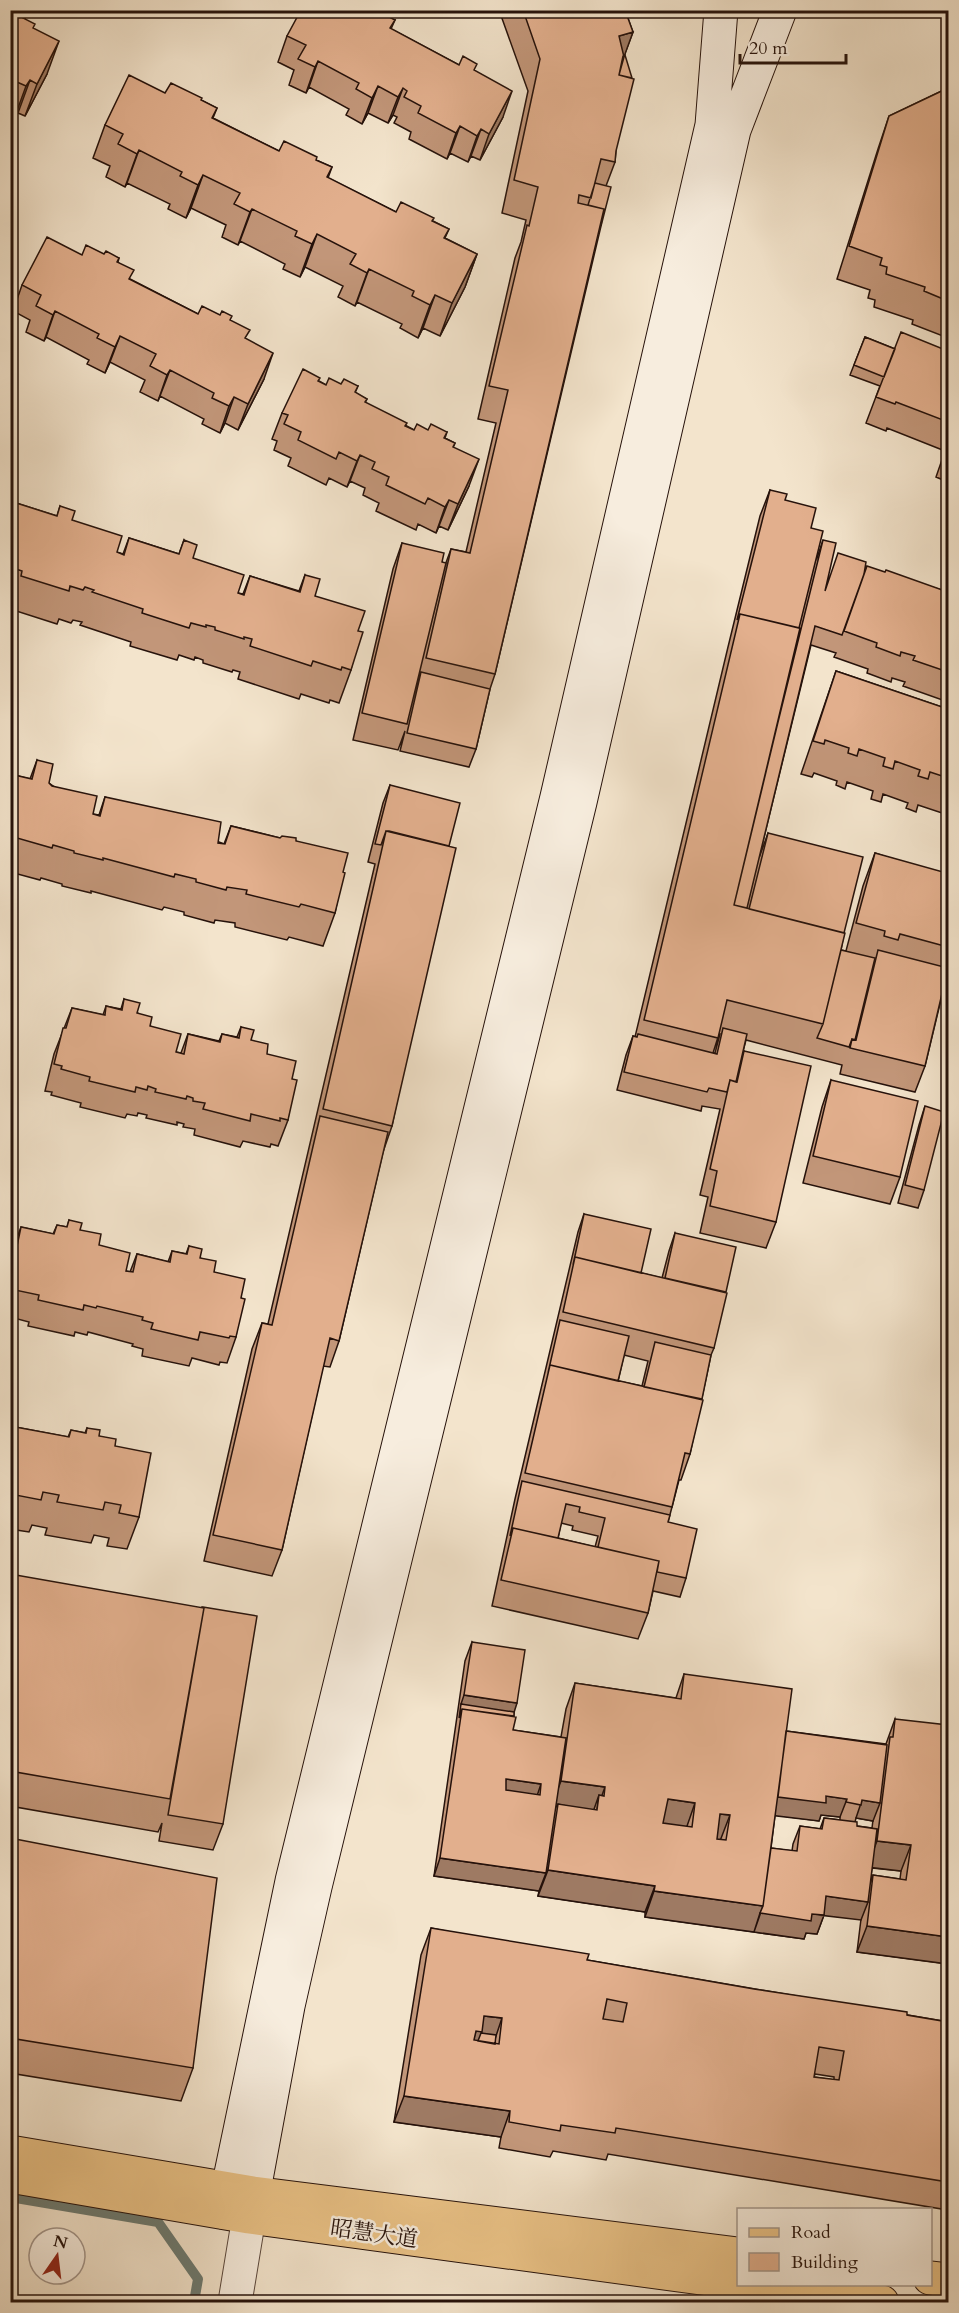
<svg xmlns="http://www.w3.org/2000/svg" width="959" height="2313" font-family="Cardo,'Noto Serif SC',serif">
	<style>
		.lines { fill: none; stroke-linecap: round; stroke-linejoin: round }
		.stream { stroke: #6c7a71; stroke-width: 10 }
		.minor-casing { stroke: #59463b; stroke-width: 35 }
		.secondary-casing { stroke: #26120b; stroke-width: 35 }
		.primary-casing { stroke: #26120b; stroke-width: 35 }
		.minor { stroke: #f7edde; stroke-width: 33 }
		.secondary { stroke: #f7edde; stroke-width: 33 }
		.primary { stroke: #eac286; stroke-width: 33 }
		.wall { fill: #c29679; stroke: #26120b; stroke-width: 1.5; fill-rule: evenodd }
		.shaded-wall { fill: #9e7a63; stroke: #26120b; stroke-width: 1.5 }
		.building { fill: #e2af8d; stroke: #26120b; stroke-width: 1.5; fill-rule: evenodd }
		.labels { text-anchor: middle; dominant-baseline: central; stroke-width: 5; stroke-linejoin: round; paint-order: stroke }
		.street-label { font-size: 22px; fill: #26120b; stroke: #f7edde }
	</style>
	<rect width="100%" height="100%" fill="#f3e4cc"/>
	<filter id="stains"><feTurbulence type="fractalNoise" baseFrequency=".00333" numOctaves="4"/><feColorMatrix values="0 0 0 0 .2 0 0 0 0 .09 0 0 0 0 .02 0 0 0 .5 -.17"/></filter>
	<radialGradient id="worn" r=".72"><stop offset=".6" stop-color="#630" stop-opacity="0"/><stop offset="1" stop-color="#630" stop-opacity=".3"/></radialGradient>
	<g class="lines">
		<!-- stream -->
		<path class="stream" d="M10 2197 158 2222 198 2279 194 2302"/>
		<!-- minor casing -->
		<g class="minor-casing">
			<path id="minor" d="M235 2302 249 2217"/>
		</g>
		<!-- secondary casing -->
		<g class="secondary-casing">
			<path id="secondary" d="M223 2212 292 1881 557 797 712 125 721 10
				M249 2217 288 2006 315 1887 580 802 734 130 780 10"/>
		</g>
		<!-- primary casing -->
		<g class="primary-casing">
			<path id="primary" d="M10 2152 253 2193 738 2254
				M10 2176 249 2217 738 2283
				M930 2278 948 2280
				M750 2284 882 2302"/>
		</g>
		<!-- minor -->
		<use href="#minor" class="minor"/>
		<!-- secondary -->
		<use href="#secondary" class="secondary"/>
		<!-- primary -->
		<use href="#primary" class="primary"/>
	</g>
	<!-- wall -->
	<path class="wall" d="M10 10H28L25 19 33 28 47 74 25 116 18 113 14 119 10 117Z
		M499 10H625L633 32 624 56 615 162 606 186 601 226 495 674 490 689 476 749 469 767 400 751 405 731 398 750 353 740 393 569 402 543 442 562 444 568 451 549 466 552 496 423 478 419 515 258 521 242 526 220 502 213 528 91Z
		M395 20 391 29 459 65 475 71 503 117 480 160 471 156 468 162 450 153 447 159 409 139 411 132 394 123 397 117 393 115 388 123 368 113 362 124 346 115 349 109 309 87 306 93 289 85 294 70 278 62 287 36Z
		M948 88V338L912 324 913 320 874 307 875 300 868 298 870 290 837 279 878 149 889 116Z
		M201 100 217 108 213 118 279 151 316 160 332 167 328 178 396 212 433 221 449 229 445 238 477 254 465 287 440 336 423 328 418 338 400 328 402 324 357 302 355 306 338 297 343 286 305 267 300 277 283 269 285 264 240 241 238 245 222 237 226 225 191 208 186 218 168 209 170 204 127 183 125 187 106 177 110 166 93 158 105 125Z
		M104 254 119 258 118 262 130 279 198 314 230 320 246 339 264 379 238 430 225 423 220 433 202 424 204 419 160 396 158 401 140 392 145 380 110 362 105 373 87 364 89 360 46 337 44 341 26 332 30 320 13 311 22 285 82 255Z
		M865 337 895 349 948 351V482L936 477 945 451 887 428 886 431 866 423 880 386 850 375Z
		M319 381 326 385 341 384 358 386 355 393 367 399 365 403 414 430H428L447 432 445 438 455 443 453 448 469 486 448 530 439 526 436 533 418 524 416 530 376 511 379 503 363 495 365 488 350 481 347 487 329 478 326 485 288 466 291 458 274 450 277 441 272 439 282 413Z
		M770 490 785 500 811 528 817 558 823 540 826 586 863 575 885 572 948 592V702L903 686 905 682 892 678 891 682 867 673 868 669 834 657 836 653 811 645 759 858 768 833 844 933 841 950 846 951 863 886 875 853 948 878V984L945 983 925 1066 915 1092 840 1074 842 1065 746 1040 741 1059 744 1051 776 1222 766 1248 700 1233 708 1197 700 1195 720 1109 702 1106 701 1111 617 1090 626 1055 633 1036 635 1037 728 647 760 516ZM719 1034H720L715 1053H713Z
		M10 501 57 516 60 506 72 520 117 552 123 554 129 538 179 554 184 540 193 558 238 593 243 594 250 576 299 591 305 575 315 596 358 631 351 670 339 703 330 700 329 703 301 694 299 699 238 679 240 672 233 670 232 672 203 663V660L195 657 194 660 179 655 177 660 130 646 131 642 80 625 82 622 73 620 71 623 59 619 57 624 10 609Z
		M836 671 948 709V815L918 805 916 812 906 808 908 803 883 794 881 802 871 799 873 791 847 782 845 789 836 785 837 781 814 773 812 777 801 774Z
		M37 760 49 783 93 814 99 815 105 797 224 844 231 826 280 838 296 841 343 872 335 913 323 946 289 937 287 940 235 927V923L215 920 214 923 184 915V912L164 907 162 910 91 891V893L62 886V884L41 878 40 880 10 872V774L30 779Z
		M390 785 449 846 392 1126 383 1152 339 1341 330 1367 323 1366 282 1550 272 1576 204 1561 252 1349 262 1323 268 1324 375 864 368 862 383 803Z
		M124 999 176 1052 181 1053 188 1034 219 1041 222 1034 237 1037 241 1027 251 1040 292 1079 288 1120 278 1146 271 1144 270 1147 243 1141 240 1147 194 1135 195 1129 183 1127 184 1124 177 1122V1125L146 1118 147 1115 138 1113 137 1116 127 1114 125 1118 80 1107 81 1103 51 1095 52 1092 45 1091 54 1054 72 1008 103 1015 106 1006 121 1009Z
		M948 1003V1019L945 1018Z
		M831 1080 900 1177 890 1204 803 1183 822 1107Z
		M925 1106 924 1190 918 1208 898 1203 919 1125Z
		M584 1214 641 1273 662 1278 669 1251 675 1233 714 1348 711 1355 690 1454 681 1480H679L672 1507 668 1522 686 1578 680 1597 653 1591 648 1613 638 1639 492 1606 515 1499 578 1232ZM624 1355 648 1361 642 1386 618 1381ZM561 1523 573 1526 572 1530 598 1536 595 1547 558 1538Z
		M69 1220 126 1271 130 1272 137 1254 168 1262 172 1251 186 1254 189 1246 214 1272 241 1298 236 1337 227 1363 220 1362 219 1365 192 1358 189 1366 142 1356 143 1349 132 1346 133 1344 88 1332 87 1335 75 1332 74 1336 28 1326 29 1322 10 1317V1249L12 1245 14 1246 21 1227 53 1234 57 1225 67 1227Z
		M10 1426 68 1437 71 1430 85 1433 87 1428 99 1436 115 1446 139 1517 127 1549 107 1546 109 1538 94 1535 91 1543 45 1535 47 1528 32 1525 29 1532 10 1529Z
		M10 1574 223 1824 213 1850 159 1841 162 1823 158 1832 10 1806Z
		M472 1642 514 1712 513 1730 561 1737 566 1709 575 1683 676 1698 684 1674 786 1731 886 1744 895 1719 948 1964 857 1952 861 1919 824 1915 817 1934 806 1933 804 1939 645 1917V1912L538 1896 539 1891 434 1876 465 1661ZM775 1815 819 1821 821 1815 840 1817V1820L824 1818 820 1829 800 1826 793 1844 792 1851 771 1848ZM856 1818 873 1821V1820L872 1828 857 1826 855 1822ZM872 1868 901 1871 900 1879 873 1875 870 1884Z
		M10 1838 193 2068 181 2101 10 2073Z
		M431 1928 587 1960 948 2022V2210L608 2154 606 2160 553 2151 550 2157 499 2148 501 2137 394 2122 421 1955ZM815 2074 834 2077V2080L814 2077Z"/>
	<!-- shaded-wall -->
	<path class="shaded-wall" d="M633 32 621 65 619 36Z
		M59 41 47 74 25 116 37 84Z
		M318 61 309 87 306 93 315 67Z
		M30 80 18 113 14 119 26 86Z
		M378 86 368 113 362 124 372 98Z
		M403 88 393 115 388 123 398 97Z
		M512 91 503 117 480 160 489 134Z
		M460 126 450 153 447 159 456 133Z
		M481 129 471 156 468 162 477 136Z
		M139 150 127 183 125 187 137 154Z
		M203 175 191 208 186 218 198 185Z
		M252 209 240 241 238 245 250 212Z
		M317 234 305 267 300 277 312 244Z
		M477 254 465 287 440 336 452 303Z
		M369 269 357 302 355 306 367 273Z
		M435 295 423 328 418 338 430 305Z
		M55 311 46 337 44 341 53 315Z
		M120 336 110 362 105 373 115 347Z
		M273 353 264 379 238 430 248 404Z
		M170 370 160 396 158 401 167 375Z
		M234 397 225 423 220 433 229 406Z
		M360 455 350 481 347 487 357 461Z
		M479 459 469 486 448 530 458 504Z
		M449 500 439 526 436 533 445 507Z
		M464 1695 517 1703 511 1722 461 1704Z
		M506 1779 541 1784 535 1802 500 1797Z
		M561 1781 605 1787 597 1809 599 1795 593 1812 558 1804 556 1807H551Z
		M776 1796H826L847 1799 840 1817 821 1815 819 1821 769 1815Z
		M668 1799 695 1803 686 1829 659 1825Z
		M862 1800 880 1803 873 1821 856 1818Z
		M720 1814 730 1815 720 1841 711 1840Z
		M877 1841 911 1845 901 1871 867 1867Z
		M440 1858 546 1873 539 1891 434 1876Z
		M548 1870 655 1886 645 1912 538 1896Z
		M654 1891 763 1906 754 1932 645 1917Z
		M826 1896 868 1902 861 1920 819 1915Z
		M760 1913 812 1914 824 1915 817 1934 806 1933 804 1939 754 1932Z
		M867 1926 948 1937V1964L857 1952Z
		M484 2016 502 2018 493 2045 468 2057 476 2031Z
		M404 2096 510 2111 501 2137 394 2122Z"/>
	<!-- building -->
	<path class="building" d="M10 10H27L23 18 35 24 33 28 59 41 37 84 30 80 26 86 10 79Z
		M301 10H376L395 20 390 28 459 65 463 56 477 64 474 70 512 91 489 134 481 129 477 136 460 126 456 133 418 113 421 106 404 97 407 91 403 88 398 97 378 86 372 98 356 89 359 83 318 61 315 67 298 59 306 45 287 36Z
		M523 10H625L633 32 619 36 624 57 619 75 634 79 616 151 615 162 601 159 591 198 579 195 578 203 604 209 495 674 426 658 451 549 470 553 508 390 489 386 527 225 529 226 538 187 514 180 540 59Z
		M625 55 632 78 619 75 623 56Z
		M129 75 165 93 171 83 202 98 201 100 217 108 212 118 279 151 284 141 317 157 316 160 332 167 327 177 396 212 401 202 434 218 432 221 449 229 444 238 477 254 452 303 435 295 430 305 412 296 414 291 369 269 367 273 350 264 356 254 317 234 312 244 295 236 297 231 252 209 250 212 234 204 240 193 203 175 198 185 180 176 182 172 139 150 137 154 118 144 123 134 105 125Z
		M948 88V301L924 291 925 287 886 274 887 267 880 265 882 258 849 246 889 116Z
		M595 183 611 187 601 226 604 209 588 205Z
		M47 237 82 255 86 245 104 254 106 251 119 258 117 262 134 270 129 279 198 314 202 306 220 315 222 311 232 316 230 320 250 330 245 338 273 353 248 404 234 397 229 406 212 398 214 393 170 370 167 375 150 366 156 354 120 336 115 347 97 338 99 334 55 311 53 315 36 306 41 295 22 285Z
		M901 332 948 351V422L896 402 895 404 876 397Z
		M865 337 895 349 884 377 854 365Z
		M303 369 320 378 318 381 326 385 329 378 341 384 344 379 358 386 355 392 367 399 365 402 407 423 405 426 414 430 417 424 428 430 431 424 447 432 444 438 455 443 453 447 479 459 458 504 449 500 445 507 428 498 425 504 386 485 389 477 372 469 375 462 360 455 357 461 339 452 336 459 298 440 301 432 284 424 288 415 282 413Z
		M948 443V452L946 451Z
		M770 490 787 494 785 500 816 508 811 528 823 531 799 628 740 614 737 620Z
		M10 501 57 516 60 506 75 511 72 520 122 536 117 552 124 555 129 538 179 554 184 540 197 545 193 558 244 575 238 593 244 595 250 576 300 592 305 575 320 579 315 596 365 611 358 631 363 632 351 670 342 667 341 670 313 661 311 666 250 646 252 639 244 637V639L215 630V627L206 625V627L191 623 189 628 142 613 143 609 92 592 94 590 85 587 83 590 70 586 69 591 21 576 22 571 10 567Z
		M823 540 836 543 825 591 838 553 866 562 864 574 842 635 815 626 747 908 734 905 778 722Z
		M402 543 444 553 442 562 446 563 407 724 362 713Z
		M867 566 885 572 886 570 948 592V672L913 660 915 656 901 652 900 656 876 647 877 643 844 631Z
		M740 614 800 628 734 905 845 933 823 1024 727 1000 718 1038 644 1020Z
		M836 671 948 709V778L930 772 928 779 918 776 920 770 895 761 893 769 883 766 885 758 859 749 857 756 848 753 849 748 825 740 824 744 813 741Z
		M421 672 490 689 476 749 407 733Z
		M37 760 53 764 49 783 52 786 97 796 93 814 100 816 105 797 221 822 218 843 225 844 231 826 280 838 282 836 296 838V841L348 853 343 872 345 873 335 913 301 904 299 907 246 894 247 890 227 887 226 890 196 882V879L175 874 174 877 103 858V860L74 853V851L53 845 52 848 10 836V774L32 779Z
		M390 785 460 803 449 846 389 831H386L381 845 375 844Z
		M386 831 456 848 392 1126 323 1109Z
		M768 833 863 857 844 933 749 909Z
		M875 853 943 872 942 876 948 878V947L900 934 898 940 884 936 885 931 856 923Z
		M841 950 875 958 855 1040 852 1039 849 1047 817 1038 823 1024Z
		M878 950 948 968 925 1066 850 1048 852 1039 856 1040Z
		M124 999 140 1003 137 1013 152 1017 150 1026 181 1034 176 1052 184 1054 188 1034 220 1042 222 1034 239 1038 241 1027 254 1030 251 1040 268 1044 267 1054 296 1061 292 1079 297 1080 288 1120 280 1118V1121L251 1114 250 1121 203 1109 205 1103 193 1101V1098L187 1096 186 1099 155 1092 156 1089 148 1086 147 1090 136 1087 135 1092 89 1081 90 1077 61 1069 62 1066 54 1064 63 1028H66L72 1008 105 1015 106 1006 122 1010Z
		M723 1028 747 1034 736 1082 730 1080 727 1092 709 1088 707 1092 624 1072 633 1036 637 1037 638 1034 717 1054Z
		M744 1051 811 1066 776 1222 710 1206 717 1171 710 1169 730 1080 737 1082Z
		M831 1080 918 1101 900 1177 813 1156Z
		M925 1106 944 1112 924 1190 905 1185Z
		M320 1116 388 1132 339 1341 330 1338 282 1550 213 1535 262 1323 272 1325Z
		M584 1214 651 1229 641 1273 575 1257 573 1265Z
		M69 1220 82 1223 80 1230 101 1234 99 1245 130 1253 126 1271 133 1272 137 1254 170 1262 172 1251 187 1254 189 1246 202 1249 200 1258 216 1261 214 1272 245 1279 241 1298 245 1299 236 1337 230 1336 229 1338 200 1332 198 1340 151 1329 153 1323 142 1320 143 1317 97 1306 96 1308 84 1305 83 1310 38 1300 39 1295 10 1289V1251L12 1245 17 1246 21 1227 54 1234 57 1225 67 1227Z
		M675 1233 736 1247 726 1292 665 1278Z
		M575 1257 727 1293 714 1348 563 1312Z
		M560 1320 629 1336 618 1381 550 1365 548 1373Z
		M655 1342 711 1355 702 1399 644 1387Z
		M550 1365 703 1400 690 1454 685 1453 672 1507 525 1473Z
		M10 1426 69 1437 71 1430 86 1433 87 1428 100 1430 99 1436 116 1439 115 1446 151 1453 139 1517 119 1513 121 1505 105 1502 103 1510 57 1502 59 1495 43 1492 41 1500 10 1494Z
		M522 1481 670 1515 668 1522 697 1529 686 1578 657 1572 659 1561 598 1547 605 1518 579 1512 580 1507 566 1504 558 1538 513 1528 510 1536Z
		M513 1528 659 1561 648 1613 501 1580Z
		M10 1574 204 1608 170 1799 10 1771Z
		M203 1607 257 1616 223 1824 168 1815 204 1608Z
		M472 1642 525 1650 517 1703 464 1695Z
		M684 1674 792 1689 763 1906 654 1891 655 1886 548 1870 558 1804 597 1810 599 1795 604 1796 605 1787 561 1781 575 1683 681 1699ZM668 1799 695 1803 692 1827 663 1823ZM720 1814 730 1815 726 1840 717 1839Z
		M461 1704 514 1712V1716L462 1709 459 1718Z
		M462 1709 516 1717 513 1730 566 1738 546 1873 440 1858ZM506 1779 541 1784 540 1795 506 1790Z
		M895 1719 948 1725V1937L867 1926 873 1875 906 1880 911 1845 877 1841 890 1737H893Z
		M786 1731 887 1745 880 1803 862 1800 861 1805 846 1802 847 1799 826 1796V1803L778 1797Z
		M824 1818 857 1822V1826L877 1829 868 1902 826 1896 824 1915 812 1914 811 1921 760 1913 763 1906 771 1848 797 1851 800 1826 822 1829Z
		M10 1838 217 1878 193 2068 10 2038Z
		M431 1928 589 1954 587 1960 754 1989 907 2012V2015L948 2022V2092L944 2116 948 2117V2182L616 2128 615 2133 561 2125 560 2131 509 2122 510 2111 404 2096ZM607 1999 627 2003 623 2022 603 2019ZM484 2016 502 2018 499 2044 474 2040 476 2031 482 2032ZM819 2047 844 2051 839 2080 814 2077Z
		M481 2033 496 2035 495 2044 478 2041Z"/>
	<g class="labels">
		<!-- street labels -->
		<g class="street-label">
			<text transform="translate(374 2234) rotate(8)">昭慧大道</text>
		</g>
	</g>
	<!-- margin -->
	<rect width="959" height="2313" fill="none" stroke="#f3e4cc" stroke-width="36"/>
	<rect x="12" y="12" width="935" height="2289" fill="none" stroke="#26120b" stroke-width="3"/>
	<rect x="18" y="18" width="923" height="2277" fill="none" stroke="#26120b" stroke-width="1.5"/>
	<!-- legend -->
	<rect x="737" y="2208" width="195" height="78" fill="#f7edde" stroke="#a3958a" stroke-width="1.5"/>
	<rect x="749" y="2228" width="30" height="9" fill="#eac286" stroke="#a3958a" stroke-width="1.5"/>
	<text x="791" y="2238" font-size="18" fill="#26120b">Road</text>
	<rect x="749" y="2253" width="30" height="18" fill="#e2af8d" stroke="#a3958a" stroke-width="1.5"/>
	<text x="791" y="2268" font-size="18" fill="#26120b">Building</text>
	<!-- north arrow -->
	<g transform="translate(57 2256) rotate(14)"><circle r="28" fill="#f7edde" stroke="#a3958a" stroke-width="1.5"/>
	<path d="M0-4.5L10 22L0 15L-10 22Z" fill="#8f2418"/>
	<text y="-9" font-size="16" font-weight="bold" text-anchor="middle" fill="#26120b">N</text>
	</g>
	<!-- scale -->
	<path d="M740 54v9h106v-9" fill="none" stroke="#26120b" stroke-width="3"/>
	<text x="749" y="54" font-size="18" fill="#26120b" stroke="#f7edde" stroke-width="4.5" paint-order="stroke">20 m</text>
	<rect width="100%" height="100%" filter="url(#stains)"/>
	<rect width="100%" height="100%" fill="url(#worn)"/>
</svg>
